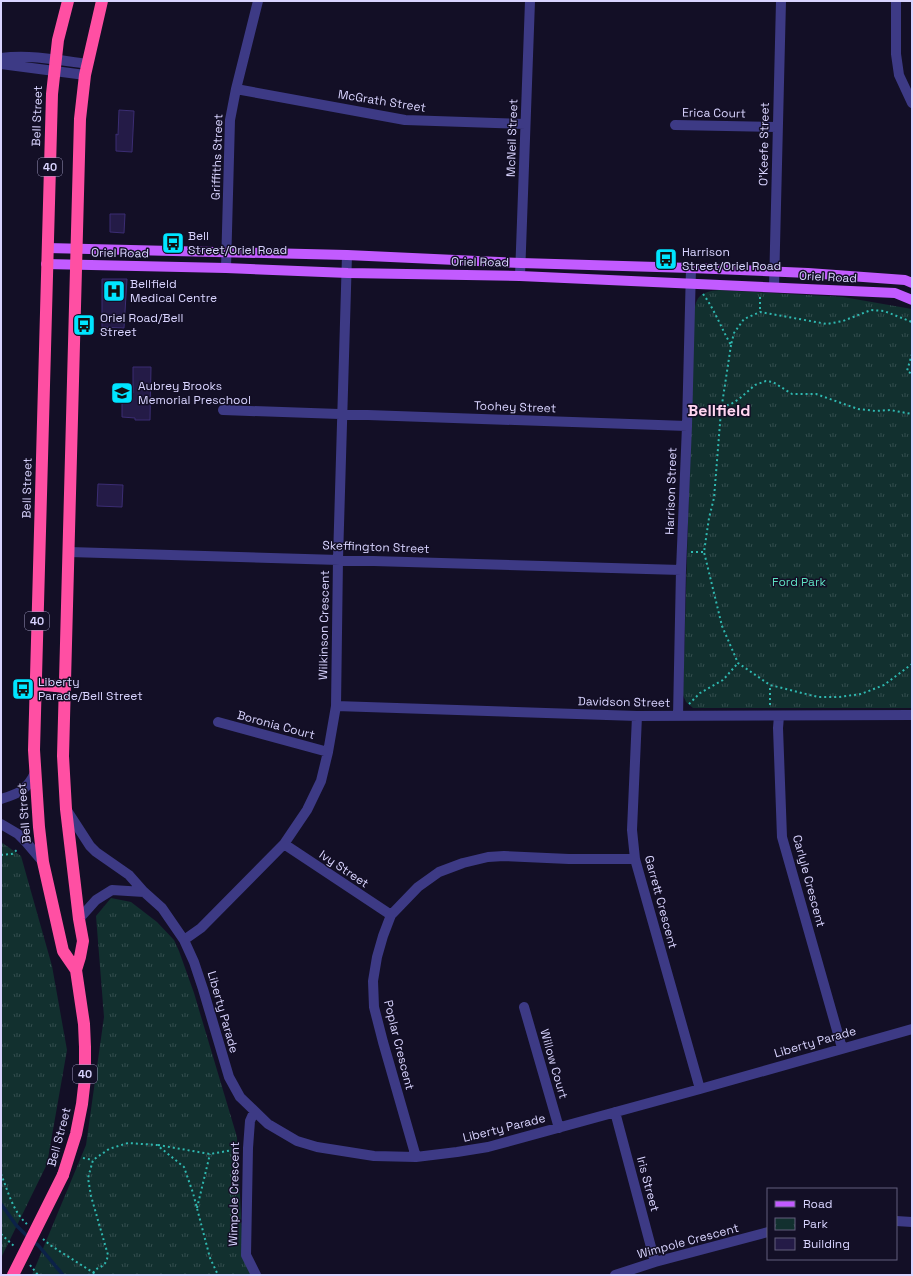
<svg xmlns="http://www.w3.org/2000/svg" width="913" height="1276" font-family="'Space Grotesk',sans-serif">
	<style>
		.park { fill: url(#park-tufts) }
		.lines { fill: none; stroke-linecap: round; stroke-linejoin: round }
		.stream { stroke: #0c2248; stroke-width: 3.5 }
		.building { fill: #241b47; stroke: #3b2d73 }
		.path { stroke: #2fb8b0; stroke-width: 2; stroke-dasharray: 2 3; stroke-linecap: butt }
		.minor { stroke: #3d3a85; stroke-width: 10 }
		.major { stroke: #c25bff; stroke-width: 10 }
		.highway { stroke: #ff4fa3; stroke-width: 12 }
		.highway-bridge { stroke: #ff4fa3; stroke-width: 12 }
		.labels { text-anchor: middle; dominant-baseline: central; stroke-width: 3; stroke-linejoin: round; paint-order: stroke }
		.shield { fill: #130f26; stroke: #9e99be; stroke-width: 1 }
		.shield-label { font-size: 11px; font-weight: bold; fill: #d9d4ff }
		.street-label { font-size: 12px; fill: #d9d4ff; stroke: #130f26 }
		.poi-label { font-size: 12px; fill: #d9d4ff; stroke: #130f26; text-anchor: start }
		.park-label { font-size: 12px; fill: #5fe0c0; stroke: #130f26 }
		.district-label { font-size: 16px; font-weight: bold; fill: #ffd6f0; stroke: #130f26 }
	</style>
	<defs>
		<pattern id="park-tufts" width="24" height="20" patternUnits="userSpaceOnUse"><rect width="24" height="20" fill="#12302f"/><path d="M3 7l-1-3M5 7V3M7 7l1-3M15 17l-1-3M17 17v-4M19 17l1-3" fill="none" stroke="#344d4e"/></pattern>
	</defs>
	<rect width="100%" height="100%" fill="#130f26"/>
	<!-- park -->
	<path class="park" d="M719 290 843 297 912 309V708H693L686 702 683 695 694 314C696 295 701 292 719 290Z
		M1 842 21 856 52 966 67 1050 47 1164 1 1258Z
		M111 898 131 902 157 922 174 940 179 951 194 993 237 1137 243 1254 254 1275H32L86 1145 104 1017 96 916Z"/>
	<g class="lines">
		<!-- stream -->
		<path class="stream" d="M1 1204 16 1225 32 1241 38 1245 63 1275"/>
	</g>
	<!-- building -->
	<path class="building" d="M119 110 134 111 132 152 116 151V134L118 135Z
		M110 214H125L124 233 110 232Z
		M102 279H127L124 328 102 327Z
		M133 367H151L150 420H135V418L122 417V403H127V393H133Z
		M98 484 123 485 122 507 97 506Z"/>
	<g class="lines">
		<!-- path -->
		<path class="path" d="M703 294C715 310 721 328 731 345L734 333 744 319 760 312 827 324 843 321 871 310 884 311 912 322
			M760 297V312
			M731 345 721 411 714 498 709 518 704 552 722 626 738 663 770 685 818 697H839L861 694 884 685 912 664
			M912 354 907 371 912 374
			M722 407 731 404 739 399 755 385 766 381 773 382 792 394H816L858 409 876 411 890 410 912 414
			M698 412 721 411
			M691 552H704
			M689 704 700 693 723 680 738 663
			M770 705V685
			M1 855 12 854 18 849
			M158 1145 210 1154 239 1149
			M83 1158 93 1160
			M1 1174C8 1191 13 1212 27 1224
			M197 1208 210 1154
			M1 1234 15 1247
			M43 1239 50 1245 97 1275
			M30 1265 38 1275
			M93 1273C99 1264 105 1270 108 1255L91 1196 88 1178 93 1160 109 1149 128 1143 157 1145 184 1167 193 1193 210 1258 218 1275"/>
		<!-- minor -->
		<path class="minor" d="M896 1V54L899 75 912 103
			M1 58C29 54 59 60 87 64
			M1 64 85 75
			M236 89 405 120 525 124
			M675 125 777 127
			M226 268 230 120 236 89 258 1
			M520 276 530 1
			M774 287 781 1
			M223 410 687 426
			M69 552 681 570
			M336 706 637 716 912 715
			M637 716 632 830 635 859 700 1089
			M678 716 681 570 687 426 691 268
			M779 716 778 728 782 837 842 1048
			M218 722 328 752
			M1 799C18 794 27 790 35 773
			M66 809 90 846 96 852 129 875 144 892
			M1 824 18 834 26 842 43 862
			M284 844 391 915
			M143 891 162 908 184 940 194 962 203 989 229 1077 240 1097 268 1124 297 1141 317 1147 374 1156 416 1157 457 1152 488 1147 700 1089 912 1029
			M79 919 96 900 112 890 144 892
			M184 940 201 928 284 844 307 810 321 781 328 752 336 706 338 559 347 255
			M524 1007 559 1128
			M254 1112 250 1121 248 1148 246 1255 256 1275
			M615 1112 655 1262
			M416 1157 383 1042 374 1007 373 981 377 957 383 936 391 915 418 887 439 872 463 863 488 857 504 856 569 859H635
			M896 1221 912 1222
			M615 1275 655 1262 768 1232"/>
		<!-- major -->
		<path class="major" d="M47 248 347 255 521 263 691 268 808 273 905 280 912 283
			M46 264 226 268 348 273 520 276 895 293 912 300"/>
		<!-- highway -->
		<path class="highway" d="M36 684 65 687
			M76 970 80 957 83 941 79 919 66 809 63 756 80 119 85 75 102 1
			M63 1175 76 1134 82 1104 85 1078V1047L84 1024 76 970 63 951 43 862 39 827 34 750 52 94 58 40 68 1"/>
		<!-- highway-bridge -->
		<path class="highway-bridge" d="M13 1275 63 1175"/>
	</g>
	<!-- icons -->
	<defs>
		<g id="bus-square" transform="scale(1.15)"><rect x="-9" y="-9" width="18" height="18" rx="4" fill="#00e5ff" stroke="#130f26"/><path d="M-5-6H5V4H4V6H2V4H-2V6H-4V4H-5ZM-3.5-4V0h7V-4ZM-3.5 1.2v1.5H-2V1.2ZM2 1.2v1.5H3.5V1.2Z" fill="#111"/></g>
		<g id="hospital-square" transform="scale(1.15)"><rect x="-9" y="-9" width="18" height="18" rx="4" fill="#00e5ff" stroke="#130f26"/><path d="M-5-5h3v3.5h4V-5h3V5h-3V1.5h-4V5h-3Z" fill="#111"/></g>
		<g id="school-square" transform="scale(1.15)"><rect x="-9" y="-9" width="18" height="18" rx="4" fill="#00e5ff" stroke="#130f26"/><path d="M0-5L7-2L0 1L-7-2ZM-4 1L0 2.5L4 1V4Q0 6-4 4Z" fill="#111"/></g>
	</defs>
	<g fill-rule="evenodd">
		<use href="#bus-square" x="173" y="243"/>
		<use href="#bus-square" x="666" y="259"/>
		<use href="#hospital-square" x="114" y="291"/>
		<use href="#bus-square" x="84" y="325"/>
		<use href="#school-square" x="122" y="393"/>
		<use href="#bus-square" x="23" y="689"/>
	</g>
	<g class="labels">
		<!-- shield labels -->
		<g class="shield">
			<rect x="38" y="158" width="24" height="18" rx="3"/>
			<rect x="25" y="612" width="24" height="18" rx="3"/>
			<rect x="73" y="1065" width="24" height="18" rx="3"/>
		</g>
		<g class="shield-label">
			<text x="50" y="167">40</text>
			<text x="37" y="621">40</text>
			<text x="85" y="1074">40</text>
		</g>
		<!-- street labels -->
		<g class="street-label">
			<text transform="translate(382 101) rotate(9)">McGrath Street</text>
			<text transform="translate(714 113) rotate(1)">Erica Court</text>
			<text transform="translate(37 116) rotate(-88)">Bell Street</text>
			<text transform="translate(512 138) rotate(-88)">McNeil Street</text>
			<text transform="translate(764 144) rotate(-89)">O'Keefe Street</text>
			<text transform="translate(217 157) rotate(-88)">Griffiths Street</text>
			<text transform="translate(120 253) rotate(1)">Oriel Road</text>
			<text transform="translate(480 262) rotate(1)">Oriel Road</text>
			<text transform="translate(828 277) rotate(3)">Oriel Road</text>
			<text transform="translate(515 407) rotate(2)">Toohey Street</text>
			<text transform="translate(27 488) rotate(-89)">Bell Street</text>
			<text transform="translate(671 491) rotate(-88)">Harrison Street</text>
			<text transform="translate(376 547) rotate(2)">Skeffington Street</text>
			<text transform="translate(324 625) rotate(-89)">Wilkinson Crescent</text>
			<text transform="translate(624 702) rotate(1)">Davidson Street</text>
			<text transform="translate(276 725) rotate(15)">Boronia Court</text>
			<text transform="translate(24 813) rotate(-95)">Bell Street</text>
			<text transform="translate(344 869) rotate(34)">Ivy Street</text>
			<text transform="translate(809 881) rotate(75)">Carlyle Crescent</text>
			<text transform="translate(661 902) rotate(75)">Garrett Crescent</text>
			<text transform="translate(223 1012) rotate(74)">Liberty Parade</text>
			<text transform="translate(815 1042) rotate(-16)">Liberty Parade</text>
			<text transform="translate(399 1045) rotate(76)">Poplar Crescent</text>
			<text transform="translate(554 1064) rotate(74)">Willow Court</text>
			<text transform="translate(504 1128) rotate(-14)">Liberty Parade</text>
			<text transform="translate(59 1137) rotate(-75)">Bell Street</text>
			<text transform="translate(648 1184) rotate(75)">Iris Street</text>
			<text transform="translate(234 1194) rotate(-89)">Wimpole Crescent</text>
			<text transform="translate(688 1241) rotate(-15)">Wimpole Crescent</text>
		</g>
		<!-- poi labels -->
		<g class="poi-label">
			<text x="188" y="236">Bell<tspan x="188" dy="14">Street/Oriel Road</tspan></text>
			<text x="682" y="252">Harrison<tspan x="682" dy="14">Street/Oriel Road</tspan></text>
			<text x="130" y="284">Bellfield<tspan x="130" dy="14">Medical Centre</tspan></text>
			<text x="100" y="318">Oriel Road/Bell<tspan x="100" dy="14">Street</tspan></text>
			<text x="138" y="386">Aubrey Brooks<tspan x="138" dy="14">Memorial Preschool</tspan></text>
			<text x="38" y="682">Liberty<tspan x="38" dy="14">Parade/Bell Street</tspan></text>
		</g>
		<!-- park labels -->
		<g class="park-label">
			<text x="799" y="582">Ford Park</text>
		</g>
		<!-- district labels -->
		<g class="district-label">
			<text x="719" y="410">Bellfield</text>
		</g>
	</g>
	<!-- border -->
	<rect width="913" height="1276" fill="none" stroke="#d9d4ff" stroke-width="4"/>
	<!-- legend -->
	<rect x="767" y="1188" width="130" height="72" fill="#130f26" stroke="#625e7d"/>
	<rect x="775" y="1201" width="20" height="6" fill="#c25bff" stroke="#625e7d"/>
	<text x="803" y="1208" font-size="12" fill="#d9d4ff">Road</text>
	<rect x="775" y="1218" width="20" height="12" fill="url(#park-tufts)" stroke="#625e7d"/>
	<text x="803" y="1228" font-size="12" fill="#d9d4ff">Park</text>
	<rect x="775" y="1238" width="20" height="12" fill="#241b47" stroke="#625e7d"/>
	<text x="803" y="1248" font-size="12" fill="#d9d4ff">Building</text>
</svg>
